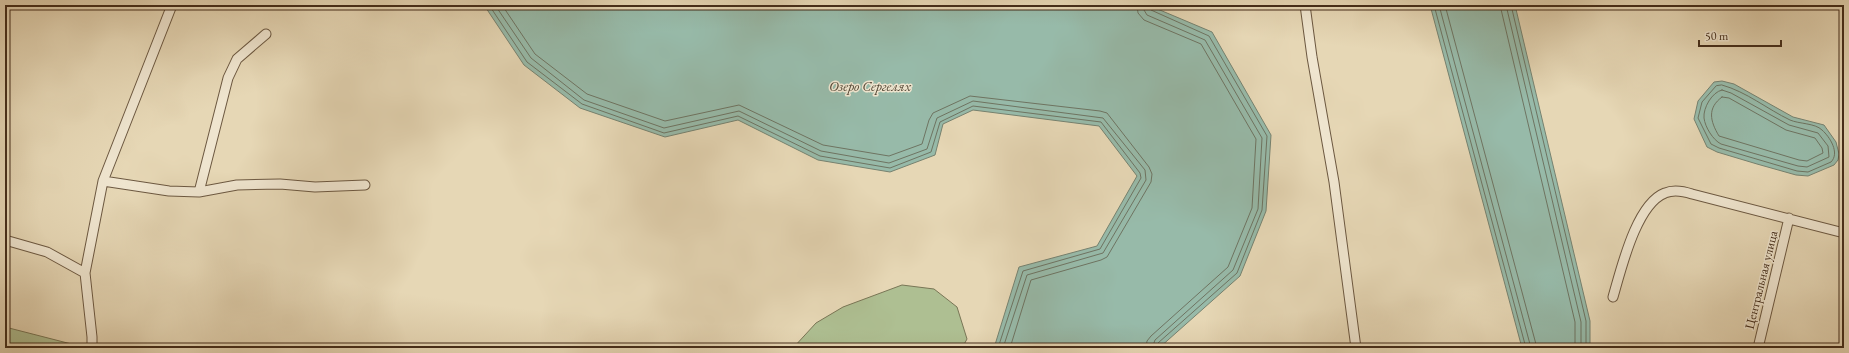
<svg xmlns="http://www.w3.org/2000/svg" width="1849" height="353" font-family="'EB Garamond',serif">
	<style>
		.green { fill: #aebf92; stroke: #797656 }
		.water { fill: #97baa9; stroke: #768270 }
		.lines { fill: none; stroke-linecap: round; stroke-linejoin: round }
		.shore { stroke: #6e7462; stroke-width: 1 }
		.street-casing { stroke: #6c5841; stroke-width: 11 }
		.street { stroke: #efe5cf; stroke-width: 9 }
		.labels { text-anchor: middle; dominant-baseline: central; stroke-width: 3; stroke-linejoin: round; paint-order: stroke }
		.street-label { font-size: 13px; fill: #442d1a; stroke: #efe5cf }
		.water-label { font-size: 14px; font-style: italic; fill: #554937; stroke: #efe5cf }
	</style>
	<rect width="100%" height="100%" fill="#e6d7b5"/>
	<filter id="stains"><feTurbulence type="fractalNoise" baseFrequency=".005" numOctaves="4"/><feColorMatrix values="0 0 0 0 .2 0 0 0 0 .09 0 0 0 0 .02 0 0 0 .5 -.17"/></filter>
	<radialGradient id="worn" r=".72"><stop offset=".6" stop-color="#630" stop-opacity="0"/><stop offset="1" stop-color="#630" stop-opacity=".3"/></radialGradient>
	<!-- green -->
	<path class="green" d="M902 285 934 289 957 307 967 339 962 348H793L816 323 843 307Z
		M5 327 9 328 87 348H5Z"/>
	<!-- water -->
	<path class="water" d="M484 5H1148L1212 32 1271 135 1266 211 1240 276 1159 348H994L1019 267 1097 246 1137 176 1099 126 973 110 943 124 935 155 890 172 818 160 738 120 665 137 580 108 524 65Z
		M1430 5H1515L1590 321V348H1522Z
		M1722 81 1734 84 1793 117 1824 125 1836 142 1839 154 1838 160 1834 165 1808 176 1796 175 1757 164 1717 152 1707 147 1694 119 1698 101 1714 82Z"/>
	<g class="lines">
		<!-- shore -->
		<path class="shore" d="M489 5 527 62 582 104 664 133 738 116 820 156 890 168 931 152 940 122 973 106 1101 122 1140 173 1141 178 1100 249 1023 271 998 348
			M495 5 531 58 584 100 664 128 739 111 821 151 889 163 927 149 937 118 973 101 1103 118 1145 170 1146 180 1103 253 1027 275 1003 348
			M502 5 535 54 587 94 665 121 739 105 823 145 889 156 922 144 929 120 933 113 970 96 1100 111 1107 113 1149 167 1152 174 1151 182 1107 257 1101 260 1031 280 1010 348
			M1137 5 1138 13 1144 20 1201 44 1256 139 1252 208 1228 267 1151 336 1147 341 1146 348
			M1143 5 1144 10 1147 15 1205 40 1262 138 1258 209 1233 270 1155 340 1152 348
			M1148 5 1151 10 1209 36 1267 136 1262 210 1237 273 1158 343 1157 348
			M1434 5 1526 348
			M1439 5 1531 348
			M1445 5 1537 348
			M1500 5 1575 322V348
			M1506 5 1581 322V348
			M1511 5 1586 321V348
			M1722 85C1747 92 1767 109 1790 120 1799 124 1815 123 1822 130 1830 137 1840 153 1831 162L1808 172 1797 171 1719 148 1711 144 1698 118 1702 102 1716 86Z
			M1722 90 1731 93 1789 125 1818 133 1828 146 1829 157 1807 167 1798 166 1721 144C1713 140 1705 127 1704 118 1703 108 1712 92 1722 90Z
			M1722 97 1729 98 1786 130 1815 138 1822 148 1823 153 1807 161 1799 160 1719 136C1710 121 1707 108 1722 97Z"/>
		<!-- street casing -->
		<g class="street-casing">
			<path id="street" d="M1305 5 1312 57 1334 182 1356 348
				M103 181 169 191 199 192 237 185 280 184 315 187 365 185
				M199 192 228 78 237 59 266 34
				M5 240 47 252 85 273
				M1613 297C1621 270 1636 204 1665 193 1674 189 1683 191 1692 194L1844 233
				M92 348V337L85 273 103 181 172 5
				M1758 348 1789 218"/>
		</g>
		<!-- street -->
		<use href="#street" class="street"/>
	</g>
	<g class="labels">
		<!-- street labels -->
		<g class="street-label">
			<text transform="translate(1761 280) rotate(-76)">Центральная улица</text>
		</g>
		<!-- water labels -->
		<g class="water-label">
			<text x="870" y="86">Озеро Сергелях</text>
		</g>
	</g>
	<!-- margin -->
	<rect width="1849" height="353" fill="none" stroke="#e6d7b5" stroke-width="20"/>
	<rect x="6" y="6" width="1837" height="341" fill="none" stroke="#442d1a" stroke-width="2"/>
	<rect x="10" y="10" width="1829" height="333" fill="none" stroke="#442d1a"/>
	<!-- scale -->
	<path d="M1699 40v6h82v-6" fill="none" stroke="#442d1a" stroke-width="2"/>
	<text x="1705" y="40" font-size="12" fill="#442d1a" stroke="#efe5cf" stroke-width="3" paint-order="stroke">50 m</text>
	<rect width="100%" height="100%" filter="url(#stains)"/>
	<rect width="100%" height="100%" fill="url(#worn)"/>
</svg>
